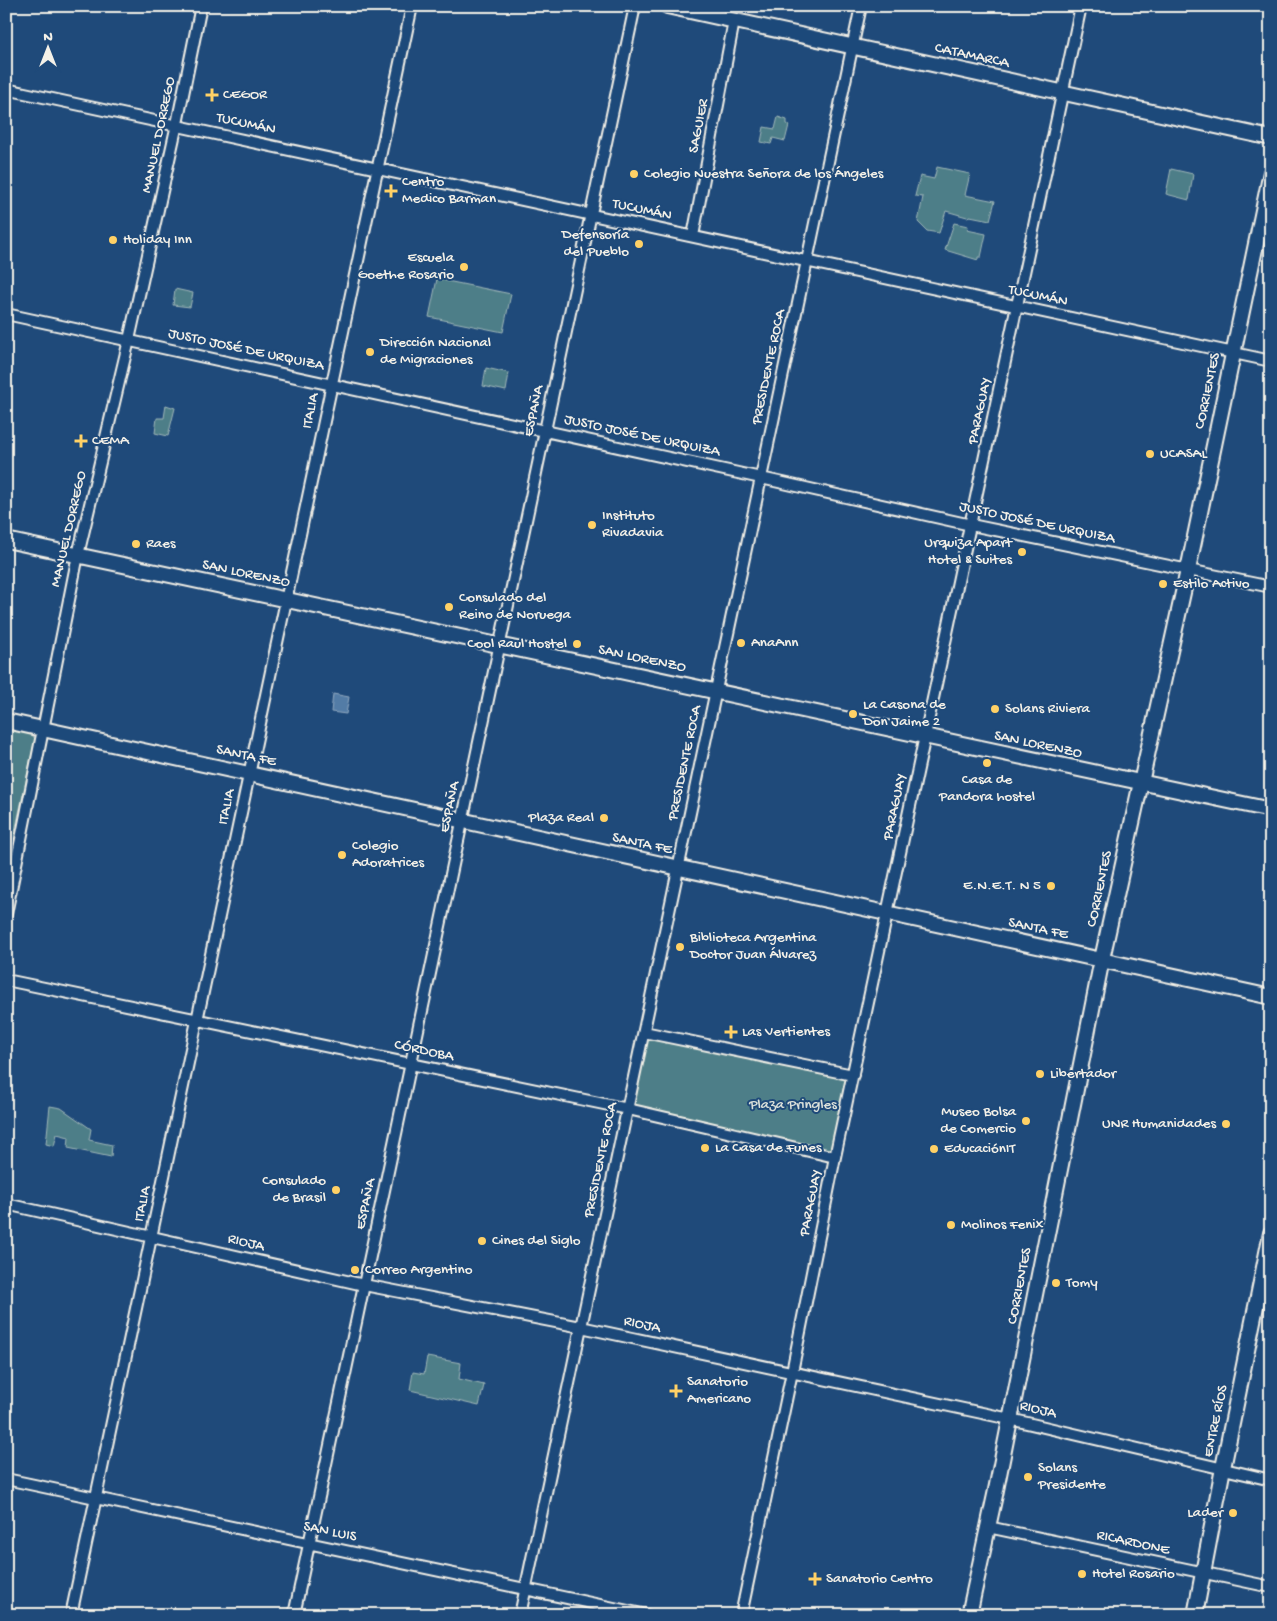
<svg xmlns="http://www.w3.org/2000/svg" width="1277" height="1621" font-family="'Gochi Hand',sans-serif">
	<style>
		.green { fill: #4e7e88; stroke: #a1b8b8 }
		.water { fill: #527ba6; stroke: #93aac0 }
		.lines { fill: none; stroke-linecap: round; stroke-linejoin: round }
		.minor-casing { stroke: #f4f1e8; stroke-width: 14 }
		.secondary-casing { stroke: #f4f1e8; stroke-width: 18 }
		.minor { stroke: #1f4a7a; stroke-width: 10 }
		.secondary { stroke: #1f4a7a; stroke-width: 14 }
		.poi-dot { fill: #ffd166; stroke: #1f4a7a; stroke-width: 2 }
		.labels { text-anchor: middle; dominant-baseline: central; stroke-width: 4; stroke-linejoin: round; paint-order: stroke }
		.street-label { font-size: 15px; fill: #f4f1e8; stroke: #1f4a7a }
		.poi-label { font-size: 15px; fill: #f4f1e8; stroke: #1f4a7a; text-anchor: start }
		.park-label { font-size: 15px; fill: #dbe0da; stroke: #1f4a7a }
	</style>
	<rect width="100%" height="100%" fill="#1f4a7a"/>
	<filter id="ink" filterUnits="userSpaceOnUse"><feTurbulence type="fractalNoise" baseFrequency=".02" numOctaves="2"/><feDisplacementMap in="SourceGraphic" scale="10" xChannelSelector="R" yChannelSelector="G"/><feConvolveMatrix kernelMatrix="1 2 1 2 8 2 1 2 1" color-interpolation-filters="sRGB"/></filter>
	<g filter="url(#ink)">
		<!-- green -->
		<path class="green" d="M778 117 787 120V124L789 125 785 141 773 138 771 144 761 142 764 127 775 129Z
			M937 167 970 174 965 195 995 201 990 220 970 216 967 217 946 211 939 233 927 231 918 222 923 197 915 196 920 176 934 179Z
			M1171 169 1193 174 1189 200 1166 194Z
			M954 223 968 226 967 230 986 234 981 257H978V260L945 250Z
			M437 279 511 294 503 332 429 317Z
			M175 289 193 293 190 307 173 305Z
			M486 368 509 373 506 391 483 386Z
			M166 405 175 408 168 436 155 433 157 418H164Z
			M6 724 28 729 35 739 6 873Z
			M644 1032 853 1075 835 1157 628 1109Z
			M50 1106 61 1108 91 1129 89 1140 112 1145 111 1157 68 1148 69 1137 57 1134 54 1146 46 1144Z
			M427 1357 461 1363 459 1379 484 1385 479 1406 410 1390 413 1372 424 1374Z"/>
		<!-- water -->
		<path class="water" d="M333 694 349 697 346 714 331 712Z"/>
		<g class="lines">
			<!-- minor casing -->
			<g class="minor-casing">
				<path id="minor" d="M6 89 1271 361
					M693 236 734 21
					M6 314 761 478 971 525 1271 587
					M6 914 78 555 129 340 177 124 201 6
					M6 980 628 1109 835 1157
					M644 1032 853 1075
					M6 1204 364 1285 581 1327 1010 1419 1271 1480
					M6 1479 647 1615
					M988 1527 1271 1587
					M71 1615 412 6
					M294 1615 635 6
					M520 1615 861 6
					M741 1615 792 1372 835 1157 1081 6"/>
			</g>
			<!-- secondary casing -->
			<g class="secondary-casing">
				<path id="secondary" d="M667 6 1271 138
					M6 540C428 630 849 723 1271 810
					M6 721 1271 997
					M969 1615 995 1495 1102 959 1188 570 1271 172
					M1195 1615 1223 1468 1271 1233"/>
			</g>
			<!-- minor -->
			<use href="#minor" class="minor"/>
			<!-- secondary -->
			<use href="#secondary" class="secondary"/>
		</g>
	</g>
	<!-- markers -->
	<g class="poi-dot">
		<path d="M209.5 87.5h5v5h5v5h-5v5h-5v-5h-5v-5h5z"/>
		<circle cx="634" cy="174" r="5"/>
		<path d="M388.5 183.5h5v5h5v5h-5v5h-5v-5h-5v-5h5z"/>
		<circle cx="113" cy="240" r="5"/>
		<circle cx="639" cy="244" r="5"/>
		<circle cx="464" cy="267" r="5"/>
		<circle cx="370" cy="352" r="5"/>
		<path d="M78.5 433.5h5v5h5v5h-5v5h-5v-5h-5v-5h5z"/>
		<circle cx="1150" cy="454" r="5"/>
		<circle cx="592" cy="525" r="5"/>
		<circle cx="136" cy="544" r="5"/>
		<circle cx="1022" cy="552" r="5"/>
		<circle cx="1163" cy="584" r="5"/>
		<circle cx="449" cy="607" r="5"/>
		<circle cx="741" cy="643" r="5"/>
		<circle cx="577" cy="644" r="5"/>
		<circle cx="995" cy="709" r="5"/>
		<circle cx="853" cy="714" r="5"/>
		<circle cx="987" cy="763" r="5"/>
		<circle cx="604" cy="818" r="5"/>
		<circle cx="342" cy="855" r="5"/>
		<circle cx="1051" cy="886" r="5"/>
		<circle cx="680" cy="947" r="5"/>
		<path d="M728.5 1024.5h5v5h5v5h-5v5h-5v-5h-5v-5h5z"/>
		<circle cx="1040" cy="1074" r="5"/>
		<circle cx="1026" cy="1121" r="5"/>
		<circle cx="1226" cy="1124" r="5"/>
		<circle cx="705" cy="1148" r="5"/>
		<circle cx="934" cy="1149" r="5"/>
		<circle cx="336" cy="1190" r="5"/>
		<circle cx="951" cy="1225" r="5"/>
		<circle cx="482" cy="1241" r="5"/>
		<circle cx="355" cy="1270" r="5"/>
		<circle cx="1056" cy="1283" r="5"/>
		<path d="M673.5 1383.5h5v5h5v5h-5v5h-5v-5h-5v-5h5z"/>
		<circle cx="1028" cy="1477" r="5"/>
		<circle cx="1233" cy="1513" r="5"/>
		<circle cx="1082" cy="1574" r="5"/>
		<path d="M812.5 1571.5h5v5h5v5h-5v5h-5v-5h-5v-5h5z"/>
	</g>
	<g class="labels">
		<!-- street labels -->
		<g class="street-label">
			<text transform="translate(972 56) rotate(12)">CATAMARCA</text>
			<text transform="translate(246 124) rotate(12)">TUCUMÁN</text>
			<text transform="translate(699 126) rotate(-79)">SAGUIER</text>
			<text transform="translate(159 135) rotate(-78)">MANUEL DORREGO</text>
			<text transform="translate(642 210) rotate(12)">TUCUMÁN</text>
			<text transform="translate(1038 296) rotate(12)">TUCUMÁN</text>
			<text transform="translate(246 350) rotate(12)">JUSTO JOSÉ DE URQUIZA</text>
			<text transform="translate(769 367) rotate(-78)">PRESIDENTE ROCA</text>
			<text transform="translate(1208 391) rotate(-78)">CORRIENTES</text>
			<text transform="translate(311 411) rotate(-78)">ITALIA</text>
			<text transform="translate(534 411) rotate(-78)">ESPAÑA</text>
			<text transform="translate(980 411) rotate(-78)">PARAGUAY</text>
			<text transform="translate(642 436) rotate(12)">JUSTO JOSÉ DE URQUIZA</text>
			<text transform="translate(1037 523) rotate(12)">JUSTO JOSÉ DE URQUIZA</text>
			<text transform="translate(69 529) rotate(-77)">MANUEL DORREGO</text>
			<text transform="translate(246 574) rotate(12)">SAN LORENZO</text>
			<text transform="translate(642 659) rotate(12)">SAN LORENZO</text>
			<text transform="translate(1038 745) rotate(12)">SAN LORENZO</text>
			<text transform="translate(246 756) rotate(12)">SANTA FE</text>
			<text transform="translate(685 763) rotate(-78)">PRESIDENTE ROCA</text>
			<text transform="translate(227 807) rotate(-78)">ITALIA</text>
			<text transform="translate(450 807) rotate(-78)">ESPAÑA</text>
			<text transform="translate(895 807) rotate(-78)">PARAGUAY</text>
			<text transform="translate(642 844) rotate(12)">SANTA FE</text>
			<text transform="translate(1100 889) rotate(-78)">CORRIENTES</text>
			<text transform="translate(1038 929) rotate(12)">SANTA FE</text>
			<text transform="translate(424 1051) rotate(12)">CÓRDOBA</text>
			<text transform="translate(601 1160) rotate(-78)">PRESIDENTE ROCA</text>
			<text transform="translate(811 1203) rotate(-79)">PARAGUAY</text>
			<text transform="translate(143 1204) rotate(-78)">ITALIA</text>
			<text transform="translate(366 1204) rotate(-78)">ESPAÑA</text>
			<text transform="translate(246 1243) rotate(13)">RIOJA</text>
			<text transform="translate(1020 1286) rotate(-79)">CORRIENTES</text>
			<text transform="translate(642 1325) rotate(12)">RIOJA</text>
			<text transform="translate(1038 1410) rotate(13)">RIOJA</text>
			<text transform="translate(1216 1421) rotate(-78)">ENTRE RÍOS</text>
			<text transform="translate(330 1532) rotate(12)">SAN LUIS</text>
			<text transform="translate(1133 1543) rotate(12)">RICARDONE</text>
		</g>
		<!-- poi labels -->
		<g class="poi-label">
			<text x="223" y="95">CEGOR</text>
			<text x="644" y="174">Colegio Nuestra Señora de los Ángeles</text>
			<text x="402" y="182">Centro<tspan x="402" dy="17">Medico Barman</tspan></text>
			<text x="629" y="235" text-anchor="end">Defensoría<tspan x="629" dy="17">del Pueblo</tspan></text>
			<text x="123" y="240">Holiday Inn</text>
			<text x="454" y="258" text-anchor="end">Escuela<tspan x="454" dy="17">Goethe Rosario</tspan></text>
			<text x="380" y="343">Dirección Nacional<tspan x="380" dy="17">de Migraciones</tspan></text>
			<text x="92" y="441">CEMA</text>
			<text x="1160" y="454">UCASAL</text>
			<text x="602" y="516">Instituto<tspan x="602" dy="17">Rivadavia</tspan></text>
			<text x="1012" y="543" text-anchor="end">Urquiza Apart<tspan x="1012" dy="17">Hotel &amp; Suites</tspan></text>
			<text x="146" y="544">Raes</text>
			<text x="1173" y="584">Estilo Activo</text>
			<text x="459" y="598">Consulado del<tspan x="459" dy="17">Reino de Noruega</tspan></text>
			<text x="751" y="643">AnaAnn</text>
			<text x="567" y="644" text-anchor="end">Cool Raul Hostel</text>
			<text x="863" y="705">La Casona de<tspan x="863" dy="17">Don Jaime 2</tspan></text>
			<text x="1005" y="709">Solans Riviera</text>
			<text x="987" y="780" text-anchor="middle">Casa de<tspan x="987" dy="17">Pandora hostel</tspan></text>
			<text x="594" y="818" text-anchor="end">Plaza Real</text>
			<text x="352" y="846">Colegio<tspan x="352" dy="17">Adoratrices</tspan></text>
			<text x="1041" y="886" text-anchor="end">E.N.E.T. N 5</text>
			<text x="690" y="938">Biblioteca Argentina<tspan x="690" dy="17">Doctor Juan Álvarez</tspan></text>
			<text x="742" y="1032">Las Vertientes</text>
			<text x="1050" y="1074">Libertador</text>
			<text x="1016" y="1112" text-anchor="end">Museo Bolsa<tspan x="1016" dy="17">de Comercio</tspan></text>
			<text x="1216" y="1124" text-anchor="end">UNR Humanidades</text>
			<text x="715" y="1148">La Casa de Funes</text>
			<text x="944" y="1149">EducaciónIT</text>
			<text x="326" y="1181" text-anchor="end">Consulado<tspan x="326" dy="17">de Brasil</tspan></text>
			<text x="961" y="1225">Molinos Fenix</text>
			<text x="492" y="1241">Cines del Siglo</text>
			<text x="365" y="1270">Correo Argentino</text>
			<text x="1066" y="1283">Tomy</text>
			<text x="687" y="1382">Sanatorio<tspan x="687" dy="17">Americano</tspan></text>
			<text x="1038" y="1468">Solans<tspan x="1038" dy="17">Presidente</tspan></text>
			<text x="1223" y="1513" text-anchor="end">Lader</text>
			<text x="1092" y="1574">Hotel Rosario</text>
			<text x="826" y="1579">Sanatorio Centro</text>
		</g>
		<!-- park labels -->
		<g class="park-label">
			<text x="793" y="1105">Plaza Pringles</text>
		</g>
	</g>
	<!-- margin -->
	<rect width="1277" height="1621" fill="none" stroke="#1f4a7a" stroke-width="25"/>
	<rect x="12" y="12" width="1252" height="1596" fill="none" stroke="#f4f1e8" stroke-width="2" filter="url(#ink)"/>
	<!-- north arrow -->
	<g transform="translate(48 48)" stroke="#1f4a7a" stroke-width="4" paint-order="stroke">
	<path d="M0-4L9 19L0 12L-9 19Z" fill="#f4f1e8"/>
	<text y="-8" font-size="14" font-weight="bold" text-anchor="middle" fill="#f4f1e8">N</text>
	</g>
</svg>
